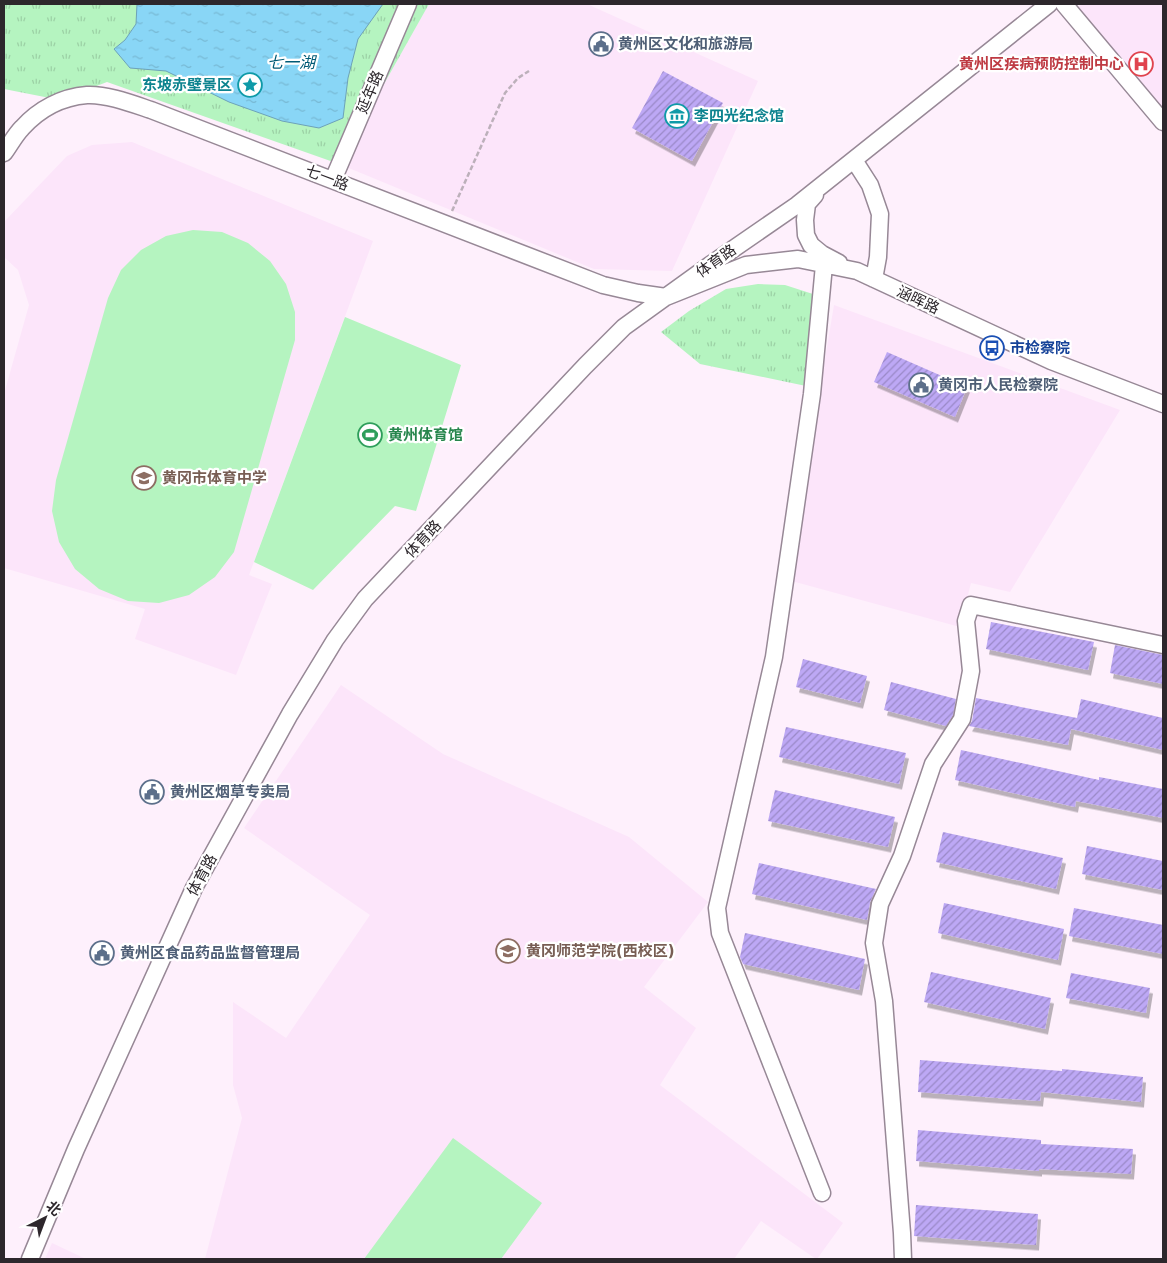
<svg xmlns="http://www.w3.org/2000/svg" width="1167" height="1263" font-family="'DejaVu Sans','Noto Sans SC',sans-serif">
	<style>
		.built { fill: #fce5fa }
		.park { fill: url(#park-tufts) }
		.garden { fill: #b5f4c0 }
		.water { fill: url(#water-ripples); stroke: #6da2b9 }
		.building { fill: url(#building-hatch); filter: url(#shadow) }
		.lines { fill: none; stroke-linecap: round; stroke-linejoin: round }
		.minor-casing { stroke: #978896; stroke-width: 19 }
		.path { stroke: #bcb0ba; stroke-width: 2.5; stroke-dasharray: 5 2.5; stroke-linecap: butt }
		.minor { stroke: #fff; stroke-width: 16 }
		.labels { text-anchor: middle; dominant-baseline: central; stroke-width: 4.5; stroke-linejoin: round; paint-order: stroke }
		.service-label { font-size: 15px; font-weight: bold; fill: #4e5e75; stroke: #fff; text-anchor: start }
		.health-label { font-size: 15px; font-weight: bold; fill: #be3a42; stroke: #fff; text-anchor: end }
		.culture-label { font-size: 15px; font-weight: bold; fill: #0d838f; stroke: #fff; text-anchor: end }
		.street-label { font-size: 15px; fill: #2d272c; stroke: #fff }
		.transit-label { font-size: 15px; font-weight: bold; fill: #164399; stroke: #fff; text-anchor: start }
		.leisure-label { font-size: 15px; font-weight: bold; fill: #27864d; stroke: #fff; text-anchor: start }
		.education-label { font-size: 15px; font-weight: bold; fill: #785e54; stroke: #fff; text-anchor: start }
		.water-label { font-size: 16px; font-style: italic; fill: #005a75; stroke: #fff }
	</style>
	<defs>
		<pattern id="park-tufts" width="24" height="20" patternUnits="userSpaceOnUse" patternTransform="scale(1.25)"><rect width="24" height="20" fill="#b5f4c0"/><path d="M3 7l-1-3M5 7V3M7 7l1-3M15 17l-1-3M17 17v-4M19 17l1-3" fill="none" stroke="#9cd1a5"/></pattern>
		<pattern id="water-ripples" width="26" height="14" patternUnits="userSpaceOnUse" patternTransform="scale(1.25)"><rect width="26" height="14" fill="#89d6f6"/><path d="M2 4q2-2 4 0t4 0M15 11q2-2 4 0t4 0" fill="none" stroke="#77b8d3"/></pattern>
		<pattern id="building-hatch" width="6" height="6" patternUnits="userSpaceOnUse" patternTransform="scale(1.25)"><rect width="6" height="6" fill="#bda8f5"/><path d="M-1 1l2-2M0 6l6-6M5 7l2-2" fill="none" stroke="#9a89c7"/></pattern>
		<filter id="shadow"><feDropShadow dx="3" dy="5.5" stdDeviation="0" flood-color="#0004"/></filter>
	</defs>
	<rect width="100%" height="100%" fill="#fef0fc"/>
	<!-- built -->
	<path class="built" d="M429 4H587L758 81 672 271 594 269 339 164Z
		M1082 4H1163V118L1075 10Z
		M132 142 373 241 249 575 272 584 236 675 135 639 145 609 4 568V394L29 305 18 270 4 257V222L67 156 92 145Z
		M834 305 1120 410 1010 592 971 583 960 627 788 580Z
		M341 685 443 754 629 837 708 902 644 987 696 1028 660 1085 843 1223 817 1259H816L761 1221 734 1259H205L242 1118 233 1085V1002L286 1038 370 915 244 828Z
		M52 1243 86 1259H45Z"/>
	<!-- park -->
	<path class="park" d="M4 4H429L339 164 107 82 60 100 4 89Z
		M758 284 785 285 816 295 806 386 700 364 661 332 689 311 726 289Z"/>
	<!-- garden -->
	<path class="garden" d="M193 230 222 232 248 243 270 261 286 284 295 312V340L234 552 215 577 189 595 159 603 128 601 99 589 75 569 59 542 52 511 56 480 108 298 121 270 141 250 166 236Z
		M345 317 461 365 416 511 395 506 313 590 254 562Z
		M453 1138 542 1203 501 1259H364Z"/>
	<!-- water -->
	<path class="water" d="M137 4H383L358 39 348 78 343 118 319 128 282 121 229 102 166 71 130 68 114 49 125 40 136 24Z"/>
	<!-- building -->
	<path class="building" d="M663 71 723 103 692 161 632 128Z
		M887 352 967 387 955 417 874 382Z
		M991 622 1094 642 1088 670 986 649Z
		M1115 645 1163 655V684L1110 673Z
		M803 659 867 676 860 703 796 687Z
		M891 682 956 699 953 715 946 726 884 710Z
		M976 698 1077 718 1081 699 1163 718V750L1071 729 1068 745 969 726 972 721Z
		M786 727 906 753 899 784 779 757Z
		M961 750 1099 780V777L1163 789V818L1076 801 1075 807 955 780Z
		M775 790 895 817 888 847 768 821Z
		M943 832 1063 858 1056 889 936 862Z
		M1087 846 1163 861V890L1082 874Z
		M759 863 876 889 870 902 867 920 752 894Z
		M944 903 1064 929 1058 960 938 933Z
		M1074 908 1163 925V954L1069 936Z
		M745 933 865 959 859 990 743 964 740 957Z
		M931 972 1051 998 1045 1029 924 1002Z
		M1071 973 1150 988 1146 1013 1066 998Z
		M920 1060 1062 1071V1069L1143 1077 1141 1102 1041 1092 1040 1101 918 1092Z
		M918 1130 1041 1140V1144L1133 1149 1131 1174 1039 1169V1171L916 1161Z
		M916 1205 1038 1214 1036 1245 914 1236Z"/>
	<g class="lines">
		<!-- minor casing -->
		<g class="minor-casing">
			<path id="minor" d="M1064 4 1163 122
				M4 153C10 145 15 135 22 128 39 109 62 97 87 95 107 94 133 104 151 110L603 285 638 293 666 297 746 265 798 259 857 271 1051 361 1163 404
				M854 160 870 185 880 214 878 257 874 279
				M333 180 408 4
				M815 195 807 204 805 220 806 235 811 245 822 254 839 263
				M822 1193 720 933 717 908 774 657 812 394 824 265
				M30 1259 76 1149 194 888 290 714 335 640 365 599 585 366 624 327 710 265 797 205 1049 4
				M903 1259 902 1233 884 1001 874 943 880 904 902 856 933 764 962 719 971 671 966 621 971 605 1163 645"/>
		</g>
		<!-- path -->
		<path class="path" d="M452 211 505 93 518 78 529 71"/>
		<!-- minor -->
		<use href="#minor" class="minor"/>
	</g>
	<!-- icons -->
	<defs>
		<g id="civic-ring" transform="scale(1.25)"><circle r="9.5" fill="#fff" stroke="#5c6f8a" stroke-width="1.5"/><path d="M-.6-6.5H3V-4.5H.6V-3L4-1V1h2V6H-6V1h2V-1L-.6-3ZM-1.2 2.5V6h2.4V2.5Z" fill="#5c6f8a"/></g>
		<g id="hospital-ring" transform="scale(1.25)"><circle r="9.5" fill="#fff" stroke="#e0444e" stroke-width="1.5"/><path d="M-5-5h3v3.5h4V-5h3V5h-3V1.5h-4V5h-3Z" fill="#e0444e"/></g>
		<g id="sight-ring" transform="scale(1.25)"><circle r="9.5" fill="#fff" stroke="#0f9aa8" stroke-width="1.5"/><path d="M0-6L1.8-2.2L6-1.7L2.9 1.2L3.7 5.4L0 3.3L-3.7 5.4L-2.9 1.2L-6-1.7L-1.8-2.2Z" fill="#0f9aa8"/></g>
		<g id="museum-ring" transform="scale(1.25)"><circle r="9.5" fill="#fff" stroke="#0f9aa8" stroke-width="1.5"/><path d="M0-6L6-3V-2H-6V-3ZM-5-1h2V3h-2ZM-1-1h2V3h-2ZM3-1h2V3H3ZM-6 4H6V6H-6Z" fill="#0f9aa8"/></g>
		<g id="bus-ring" transform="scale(1.25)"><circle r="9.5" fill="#fff" stroke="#1a4fb4" stroke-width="1.5"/><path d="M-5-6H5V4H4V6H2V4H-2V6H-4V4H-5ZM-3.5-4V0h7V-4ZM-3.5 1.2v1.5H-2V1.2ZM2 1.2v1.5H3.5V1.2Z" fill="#1a4fb4"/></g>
		<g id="stadium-ring" transform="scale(1.25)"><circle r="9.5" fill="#fff" stroke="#2e9e5b" stroke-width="1.5"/><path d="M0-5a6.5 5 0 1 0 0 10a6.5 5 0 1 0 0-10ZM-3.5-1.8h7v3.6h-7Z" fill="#2e9e5b"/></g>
		<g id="school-ring" transform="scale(1.25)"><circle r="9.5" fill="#fff" stroke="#8d6e63" stroke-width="1.5"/><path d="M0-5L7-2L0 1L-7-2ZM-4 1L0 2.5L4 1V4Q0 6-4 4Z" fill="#8d6e63"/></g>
		<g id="university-ring" transform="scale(1.25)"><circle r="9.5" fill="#fff" stroke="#8d6e63" stroke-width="1.5"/><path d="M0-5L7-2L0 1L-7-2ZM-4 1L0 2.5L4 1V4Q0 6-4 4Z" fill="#8d6e63"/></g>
	</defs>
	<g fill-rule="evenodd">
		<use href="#civic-ring" x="601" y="44"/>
		<use href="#hospital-ring" x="1141" y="64"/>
		<use href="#sight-ring" x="250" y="85"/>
		<use href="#museum-ring" x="677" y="116"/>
		<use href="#bus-ring" x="992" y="348"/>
		<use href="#civic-ring" x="921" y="385"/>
		<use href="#stadium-ring" x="370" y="435"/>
		<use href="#school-ring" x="144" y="478"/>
		<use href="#civic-ring" x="152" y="792"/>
		<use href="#university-ring" x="508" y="951"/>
		<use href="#civic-ring" x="102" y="953"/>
	</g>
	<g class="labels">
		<!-- service labels -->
		<g class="service-label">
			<text x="618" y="44">黄州区文化和旅游局</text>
			<text x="938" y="385">黄冈市人民检察院</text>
			<text x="170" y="792">黄州区烟草专卖局</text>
			<text x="120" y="953">黄州区食品药品监督管理局</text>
		</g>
		<!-- health labels -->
		<g class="health-label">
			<text x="1124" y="64">黄州区疾病预防控制中心</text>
		</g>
		<!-- culture labels -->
		<g class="culture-label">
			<text x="232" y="85">东坡赤壁景区</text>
			<text x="694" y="116" text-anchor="start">李四光纪念馆</text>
		</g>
		<!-- street labels -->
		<g class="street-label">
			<text transform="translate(370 92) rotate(-67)">延年路</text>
			<text transform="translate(327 178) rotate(21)">七一路</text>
			<text transform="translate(716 261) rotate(-35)">体育路</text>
			<text transform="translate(918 300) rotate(25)">涵晖路</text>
			<text transform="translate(423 539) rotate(-47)">体育路</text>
			<text transform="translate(202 875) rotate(-62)">体育路</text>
		</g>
		<!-- transit labels -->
		<g class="transit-label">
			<text x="1010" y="348">市检察院</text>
		</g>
		<!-- leisure labels -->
		<g class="leisure-label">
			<text x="388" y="435">黄州体育馆</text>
		</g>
		<!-- education labels -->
		<g class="education-label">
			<text x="162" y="478">黄冈市体育中学</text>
			<text x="526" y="951">黄冈师范学院(西校区)</text>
		</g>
		<!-- water labels -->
		<g class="water-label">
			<text x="291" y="62">七一湖</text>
		</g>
	</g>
	<!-- border -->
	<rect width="1167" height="1263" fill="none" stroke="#2d272c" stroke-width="10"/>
	<!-- north arrow -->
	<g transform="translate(45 1218) rotate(42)" stroke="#ffffff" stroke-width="4" paint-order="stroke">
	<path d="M0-4L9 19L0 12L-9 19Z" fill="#2d272c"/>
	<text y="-8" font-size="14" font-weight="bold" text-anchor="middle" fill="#2d272c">北</text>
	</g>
</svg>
